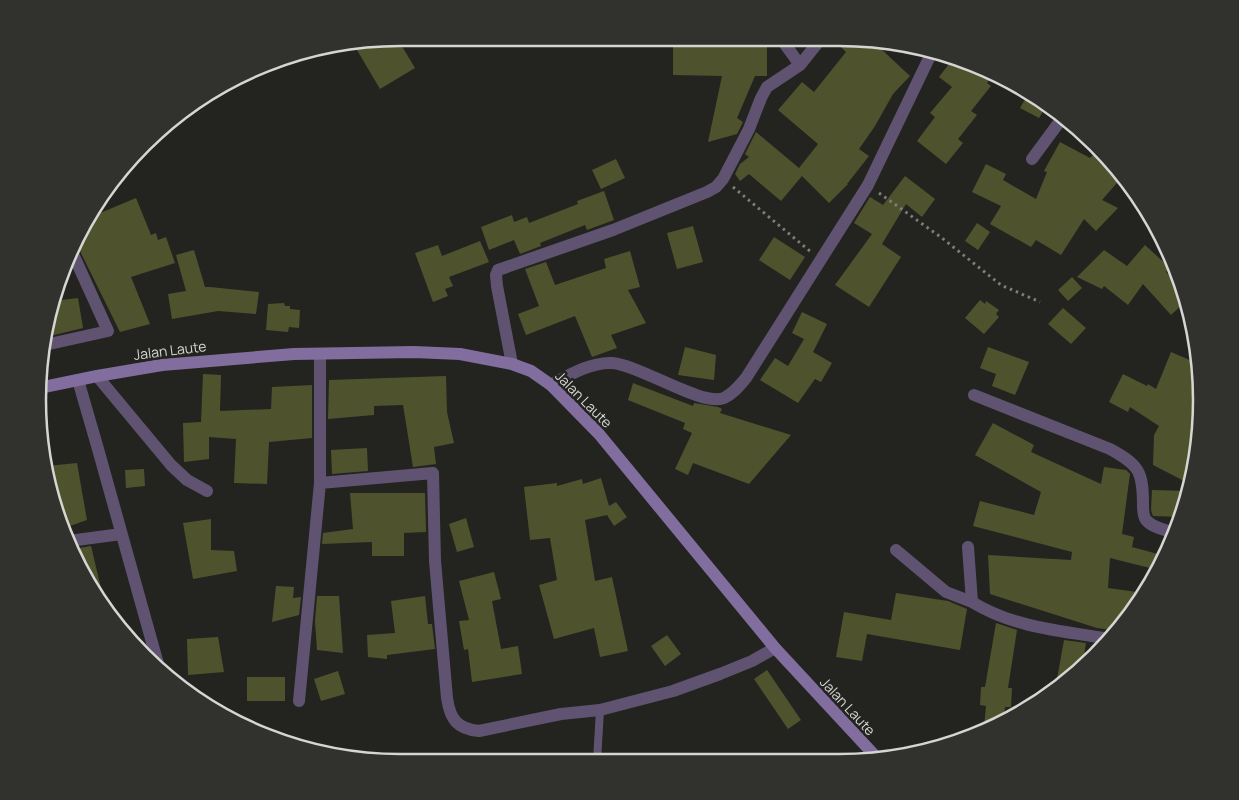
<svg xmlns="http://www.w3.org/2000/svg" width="1239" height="800" font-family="Manrope,sans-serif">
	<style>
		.building { fill: #4f532d }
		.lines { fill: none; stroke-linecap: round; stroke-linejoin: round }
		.path { stroke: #7d7d79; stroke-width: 3; stroke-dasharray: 2.5 4; stroke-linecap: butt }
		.lane { stroke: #605372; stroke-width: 8 }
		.street { stroke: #605372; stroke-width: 12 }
		.secondary { stroke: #826d9f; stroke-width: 12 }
		.labels { text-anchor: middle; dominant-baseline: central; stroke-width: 5; stroke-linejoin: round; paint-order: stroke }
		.street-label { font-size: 14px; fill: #d5d5d2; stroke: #23241f }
		.rim { fill: none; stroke: #d5d5d2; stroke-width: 2.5 }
	</style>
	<rect width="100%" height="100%" fill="#23241f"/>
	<!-- building -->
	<path class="building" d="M397 38 415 68 380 89 354 45Z
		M673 39 767 40V76H755L737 118 743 122 737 134 708 142 722 76 673 75Z
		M834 40 886 41 880 48 910 76 893 94 875 126 859 149 869 156 847 184H848L829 203 802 176 781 201 749 174 740 181 735 174 740 164 749 157 745 154 756 132 799 168 818 144 778 110 802 82 814 92 846 52Z
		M952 60 994 73 987 83 991 86 971 111 977 115 958 139 963 143 946 164 917 141 935 117 930 113 952 87 939 77Z
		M1028 94 1046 106 1039 118 1020 108Z
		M1060 142 1090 158 1096 152 1123 176 1102 200 1118 208 1096 231 1084 219 1061 255 1036 240 1031 247 990 224 1001 206 972 192 986 164 1006 174 1003 180 1036 199 1047 172 1044 171Z
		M616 159 625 178 601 189 592 170Z
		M905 176 935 199 922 217 906 204 882 244 901 257 869 307 835 285 872 234 854 223 870 197 883 205Z
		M604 191 614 220 587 230 585 225 540 243 541 246 520 254 514 240 489 250 481 227 512 215 514 222 527 217 529 223 578 204 577 201Z
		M136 198 151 235 156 233 158 240 166 237 175 263 131 277 150 324 120 332 77 245 93 216Z
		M977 223 990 232 978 250 965 241Z
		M693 226 703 262 677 269 667 233Z
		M774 237 805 257 790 280 759 260Z
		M480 241 489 262 449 277 453 286 445 289 448 296 433 302 415 253 438 245 442 256Z
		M1145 245 1170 268 1166 272 1184 292 1187 300 1171 315 1143 284 1128 305 1104 286 1102 289 1077 277 1104 250 1127 266Z
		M194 250 205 287H210L259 292 256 314 218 311 172 319 168 294 186 291 176 255Z
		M630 251 640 287 628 290 646 323 611 335 617 348 592 357 575 316 526 335 518 314 539 306 525 269 546 262 555 285 606 268 604 259Z
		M1072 277 1082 288 1068 301 1058 290Z
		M78 298 83 328 50 336 48 327 53 301Z
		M980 300 985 304 986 301 999 310 996 314 999 317 984 334 965 318Z
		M284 303 285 306H290V309L300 310 299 328 289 327 288 332 266 330 268 304Z
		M1063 308 1086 328 1071 344 1048 324Z
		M802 312 827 324 813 352 832 363 821 382 815 379 798 403 760 380 775 358 788 366 804 339 792 333Z
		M685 347 716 355 714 380 678 375Z
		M988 347 1029 362 1015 395 992 386 996 374 980 368Z
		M1171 352 1199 364 1201 376 1198 447 1190 484 1153 465 1154 435 1159 426 1130 407 1128 412 1109 402 1123 374 1147 386 1148 384 1156 389Z
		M203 374 221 375 220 411 271 409 272 387 312 385V438L269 442 267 484 234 483 236 439 209 437V459L184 462 183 423 201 422Z
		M446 376 447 412 454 443 434 447 436 464 413 467 403 405 374 406V415L328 419 329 380Z
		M633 383 693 406 694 403 718 407 722 409 720 413 791 435 749 484 693 463 688 475 675 469 692 433 683 429 685 423 628 400Z
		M993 423 1034 445 1031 452 1101 484 1104 467 1126 470 1130 474 1122 534 1134 537 1132 547 1165 556 1158 570 1110 558 1108 588 1144 593 1118 631 1097 628 990 594 988 555 1071 560 1072 552 973 526 980 501 1034 515 1041 492 975 455Z
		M367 448 368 471 332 474 331 450Z
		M77 463 87 520 64 528 50 494 47 466Z
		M144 469 145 486 126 488 125 470Z
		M601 478 609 506 616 502 627 517 614 526 607 515 585 520 595 581 612 577 628 651 600 657 594 628 554 639 539 585 557 580 550 538 530 540 524 487 557 483V486L582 479 583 484Z
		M1152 490 1188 491 1182 517 1153 516 1151 510Z
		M350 493H425L426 532 404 533V556H372V542L322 544 323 533 353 529Z
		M466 518 474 547 457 552 449 524Z
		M211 519V550L234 551 237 571 193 579 183 523Z
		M91 546 105 605 86 582 73 549Z
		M494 572 501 599 492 601 501 649 518 646 522 674 472 682 468 649 464 650 459 621 469 620 459 581Z
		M276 586 294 587 293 598 301 597 299 615 272 622Z
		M896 593 948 601 967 609 960 650 867 634 862 661 836 657 844 612 891 620Z
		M317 596H339L343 653 317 650 315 621Z
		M425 596 428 624H432L435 649 387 655V659L368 657 367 635 395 633 391 601Z
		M996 623 1017 630 1008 688H1012L1011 707H1005L1003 723 992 728 984 727 986 706 980 705 981 687H985Z
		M667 635 681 654 665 666 651 646Z
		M218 637 224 672 188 675 187 639Z
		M1064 640 1086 643 1082 667 1055 690Z
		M767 670 801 720 788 729 754 679Z
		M338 671 345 694 321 701 314 679Z
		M247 677H285V701H247Z"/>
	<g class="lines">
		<!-- path -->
		<path class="path" d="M733 187 811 252
			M879 193 942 238 1001 285 1040 302"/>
		<!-- lane -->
		<path class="lane" d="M597 761 600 710"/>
		<!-- street -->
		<path class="street" d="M782 40 800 65
			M1032 159 1063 117
			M45 345 108 331 73 254
			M320 354V483L433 473 435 561 447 698C450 719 457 729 479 731L561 714 600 710 673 691 720 674 752 661 775 648
			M512 364 497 286 496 275 498 270 613 230 707 192 716 187 723 179 749 129 761 98 767 87 800 65 820 40
			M97 376 171 465 187 480 207 491
			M78 380 98 449 160 671
			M551 385C569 375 591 362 612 363 638 364 702 407 724 398 733 394 739 386 746 378L868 185 931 54
			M974 395 1110 449C1139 465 1143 471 1143 505 1143 510 1143 516 1146 520 1153 528 1165 530 1175 533
			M69 541 121 534
			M968 547 972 602C1014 628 1063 631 1111 639
			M896 550 946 592 972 602
			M299 701 320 483"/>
		<!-- secondary -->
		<path class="secondary" d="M39 388 97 376 162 365 294 354 414 352 460 354 512 364 531 371 551 385 599 434 775 648 878 759"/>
	</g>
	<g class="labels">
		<!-- street labels -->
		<g class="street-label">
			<text transform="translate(170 350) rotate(-7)">Jalan Laute</text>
			<text transform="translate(584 399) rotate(45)">Jalan Laute</text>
			<text transform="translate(848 706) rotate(47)">Jalan Laute</text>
		</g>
	</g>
	<!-- crop -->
	<path d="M0 0H1239V800H0ZM400 46H839A354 354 0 0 1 1193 400V400A354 354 0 0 1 839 754H400A354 354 0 0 1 46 400V400A354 354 0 0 1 400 46Z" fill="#31322d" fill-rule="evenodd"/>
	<path class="rim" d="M400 46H839A354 354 0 0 1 1193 400V400A354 354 0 0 1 839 754H400A354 354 0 0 1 46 400V400A354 354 0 0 1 400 46Z"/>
</svg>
